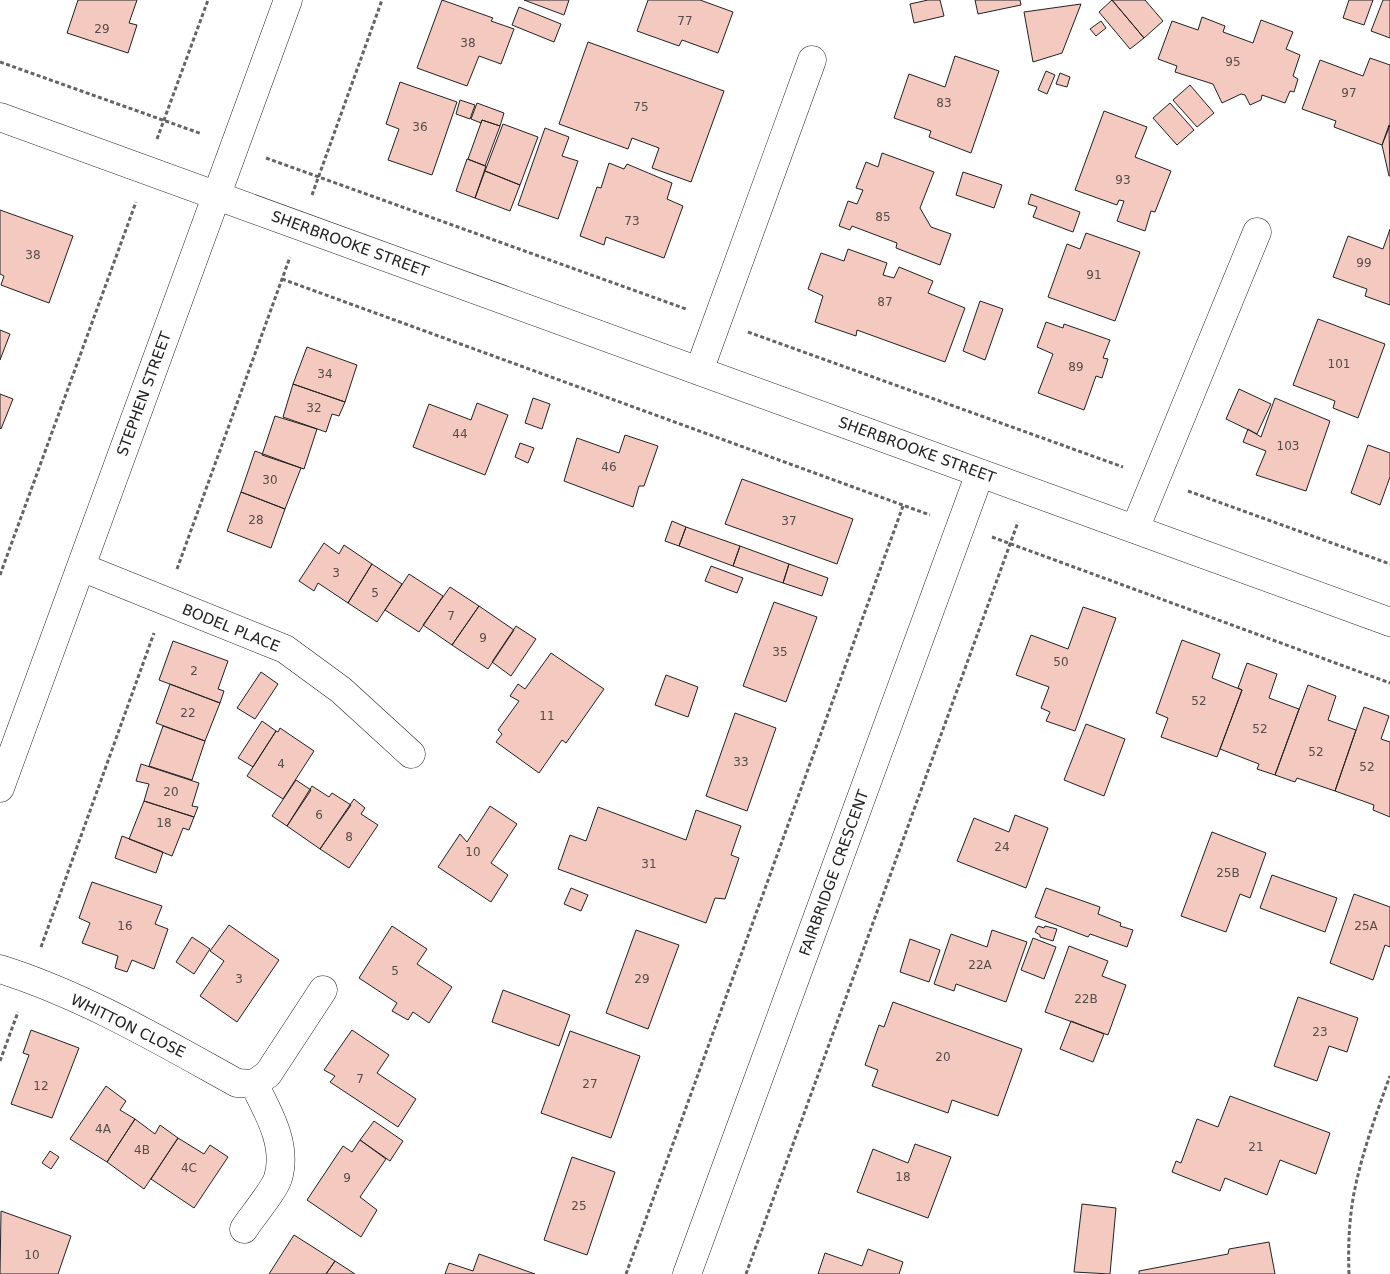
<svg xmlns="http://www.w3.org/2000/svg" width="1390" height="1274" font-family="'DejaVu Sans',sans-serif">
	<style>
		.building { fill: #f3c9c0; stroke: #222 }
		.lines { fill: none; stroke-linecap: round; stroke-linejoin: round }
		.street-casing { stroke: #222; stroke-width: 29 }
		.path { stroke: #646464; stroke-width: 3; stroke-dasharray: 4 2.5; stroke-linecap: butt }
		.street { stroke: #fff; stroke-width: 28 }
		.labels { text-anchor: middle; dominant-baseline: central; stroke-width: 4; stroke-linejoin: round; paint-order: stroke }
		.number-label { font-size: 12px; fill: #564c4a }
		.street-label { font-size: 15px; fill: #222; stroke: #fff }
	</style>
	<rect width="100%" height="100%" fill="#fff"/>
	<!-- building -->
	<path class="building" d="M78 0H137L129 23 137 25 128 53 67 33Z
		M442 0 493 18 491 21 514 29 501 64 479 56 467 86 417 68Z
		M524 0H569L564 15Z
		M648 0H700L733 12 718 53 682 40 679 46 637 31Z
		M928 0H940L944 16 914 23 910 4Z
		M975 0H1020L1021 5 978 14Z
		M1112 0 1144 38 1130 49 1099 12Z
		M1112 0H1145L1163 21 1144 38Z
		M1349 0H1373L1364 25 1343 18Z
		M1383 0H1390V38L1371 31Z
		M1081 4 1062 53 1033 62 1024 12Z
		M519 7 561 24 554 42 512 25Z
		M1202 17 1225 26 1223 32 1253 43 1261 20 1293 32 1286 49 1300 55 1293 76 1298 79 1294 92 1290 91 1285 103 1262 95 1261 100 1250 105 1245 95 1241 94 1222 103 1213 84 1175 72 1177 66 1158 59 1172 21 1198 30Z
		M1101 21 1106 28 1096 36 1090 29Z
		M588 42 724 91 691 182 652 168 659 148 632 138 628 149 559 124Z
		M955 56 999 71 971 153 929 137 931 131 894 118 909 74 945 87Z
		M1370 58 1390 65V125L1382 145 1334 127 1336 121 1302 109 1320 60 1363 76Z
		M1046 71 1055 75 1047 94 1038 90Z
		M1060 73 1070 77 1067 87 1056 84Z
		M400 82 457 102 432 175 388 160 399 129 386 124Z
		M1190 85 1214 113 1197 127 1173 100Z
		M460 100 475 105 470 119 456 114Z
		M477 103 504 113 500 126 482 120 481 123 471 119Z
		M1170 103 1194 130 1177 145 1153 118Z
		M1104 111 1147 127 1135 157 1171 171 1155 212 1151 211 1145 231 1117 221 1124 201 1119 200 1117 205 1075 190Z
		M482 120 500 126 485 166 468 159Z
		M503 124 538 137 520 185 485 171Z
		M1389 125 1390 176H1389L1382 145Z
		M545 128 569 137 562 156 578 161 558 219 518 205Z
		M882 153 934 172 920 208 931 227 951 234 940 265 896 248 897 243 852 226 850 230 839 226 848 201 857 204 863 190 856 188 866 162 878 167Z
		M467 159 486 166 475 198 456 191Z
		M609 163 624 169 627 164 672 183 667 199 683 206 664 258 606 237 604 245 580 236 597 187 601 188Z
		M485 171 520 185 510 211 475 198Z
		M963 172 1002 185 994 208 956 195Z
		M1031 194 1080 212 1073 232 1033 217 1037 207 1028 204Z
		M0 210 73 236 49 303 1 285 4 276 0 274Z
		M1390 229V305L1365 296 1367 289 1333 277 1348 236 1383 249Z
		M1086 233 1140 252 1115 321 1048 297 1067 244 1080 249Z
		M848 249 887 263 883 275 894 278 899 267 933 281 928 293 965 308 945 362 857 330 856 336 815 322 823 296 808 289 821 253 844 261Z
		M980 301 1003 309 985 360 963 351Z
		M1318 319 1385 344 1358 418 1333 408 1335 401 1293 385Z
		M1046 322 1063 328 1064 324 1110 340 1103 358 1108 359 1102 378 1096 376 1084 410 1038 393 1053 354 1037 347Z
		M0 330 10 334 0 360Z
		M307 347 357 365 345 402 293 384Z
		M293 384 345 402 339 416 332 414 326 432 283 417Z
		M1239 389 1271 404 1257 434 1226 419Z
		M0 394 13 399 1 429 0 428Z
		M533 398 550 404 542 429 525 423Z
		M1275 398 1330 421 1306 491 1256 475 1266 451 1243 442 1248 429 1261 437Z
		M477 403 508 415 485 475 413 447 429 404 471 420Z
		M275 416 317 429 304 469 262 455Z
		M625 435 658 446 644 486H639L633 507 564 481 577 438 619 453Z
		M520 443 534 448 528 463 515 457Z
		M1368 445 1390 453V477L1380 505 1351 493Z
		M255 451 301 468 285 509 241 492Z
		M742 479 853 519 837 564 725 524Z
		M241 492 285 509 271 548 227 531Z
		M672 521 686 527 679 546 665 541Z
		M686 527 740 546 733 566 679 546Z
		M324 543 339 554 344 545 372 564 348 603 318 583 314 591 299 581Z
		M740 546 789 564 783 583 733 566Z
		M372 564 402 584 377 622 348 603Z
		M789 564 828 578 822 596 783 583Z
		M711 566 743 578 737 593 705 581Z
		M409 574 443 596 419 632 385 610Z
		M450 587 479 606 452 645 423 625Z
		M774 602 817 617 786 702 743 686Z
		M479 606 514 630 488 669 452 645Z
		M1083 607 1116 618 1075 731 1046 721 1050 712 1041 708 1049 687 1016 675 1031 635 1068 649Z
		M516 626 536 639 511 676 492 662Z
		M1182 640 1220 654 1212 678 1242 690 1217 757 1161 737 1168 718 1156 713Z
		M173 641 228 661 218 689 224 691 220 703 159 680Z
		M551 653 604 689 566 743 562 740 539 773 496 742 502 734 498 730 519 701 510 696 518 684 525 689Z
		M1247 663 1277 674 1269 698 1299 709 1275 775 1257 769 1259 764 1220 749 1242 690 1238 688Z
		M261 672 278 684 255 719 237 708Z
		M666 675 698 687 688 717 655 705Z
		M170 684 220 703 205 741 156 723Z
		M1308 685 1336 696 1328 720 1356 730 1335 791 1297 778 1295 782 1275 775Z
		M1364 707 1389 716 1381 739 1390 742V817L1373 810 1374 805 1335 791Z
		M735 713 776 728 747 811 706 796Z
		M262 721 276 731 253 767 238 758Z
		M1086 724 1125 739 1104 796 1064 780Z
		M163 726 205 741 192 780 149 766Z
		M280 728 314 751 283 799 247 776 276 731 278 732Z
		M141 764 199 783 192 806 198 807 194 817 144 801 149 784 136 781Z
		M296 780 311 790 287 826 272 816Z
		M312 786 329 797 332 793 351 805 320 849 287 826Z
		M354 799 365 808 361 814 378 825 349 868 320 849Z
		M144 801 194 817 189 830 183 828 172 856 129 839Z
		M490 806 517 824 491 863 508 875 491 902 438 867 460 834 467 842Z
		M598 807 686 840 696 810 741 826 731 855 739 858 725 899 715 898 706 923 558 869 570 835 586 841Z
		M1015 815 1048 828 1026 888 957 861 974 818 1009 832Z
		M1212 832 1266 853 1250 898 1240 894 1226 932 1181 916Z
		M122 836 163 852 156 873 115 858Z
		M1272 875 1337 898 1325 932 1260 908Z
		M92 882 162 906 155 924 168 929 154 969 132 960 127 972 115 968 118 956 82 943 90 923 79 918Z
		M571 888 588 895 581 911 564 904Z
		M1046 888 1100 907 1098 914 1121 923 1120 926 1133 930 1127 947 1090 934 1088 937 1035 917Z
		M1354 894 1390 907V947L1385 945 1373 980 1330 963Z
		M229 925 279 960 237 1022 200 996 224 961 210 951Z
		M392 926 427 949 417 964 452 987 429 1023 413 1012 408 1020 392 1011 397 1003 359 978Z
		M1038 926 1044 928 1045 926 1057 929 1053 941 1040 937V935L1035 932Z
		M636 930 679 945 648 1029 606 1013Z
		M992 930 1027 942 1006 1002 956 984 954 991 934 984 951 934 987 947Z
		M192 937 210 949 194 974 176 962Z
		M1033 938 1056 947 1044 979 1021 970Z
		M910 939 940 950 929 982 900 972Z
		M1069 946 1108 961 1102 976 1126 985 1108 1035 1045 1012Z
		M503 990 570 1015 559 1046 492 1022Z
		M1298 997 1358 1018 1347 1052 1329 1046 1317 1081 1274 1066Z
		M893 1002 1022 1049 998 1116 952 1100 948 1113 872 1086 878 1070 865 1065 879 1025 884 1027Z
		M1071 1021 1104 1034 1093 1062 1060 1049Z
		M31 1030 79 1048 52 1118 11 1104 29 1055 23 1053Z
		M352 1030 389 1055 377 1073 416 1099 398 1127 330 1082 335 1076 324 1070Z
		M570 1031 640 1056 611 1138 541 1113Z
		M106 1086 126 1101 120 1110 135 1119 107 1162 70 1139Z
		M1230 1096 1330 1133 1316 1174 1280 1160 1267 1195 1225 1178 1220 1191 1172 1172 1176 1161 1181 1163 1197 1119 1218 1127Z
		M135 1119 155 1134 160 1125 178 1138 144 1189 107 1162Z
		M374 1121 403 1141 390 1161 360 1140Z
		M178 1138 204 1154 210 1145 228 1157 194 1208 151 1179Z
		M360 1140 386 1159 360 1197 377 1210 361 1237 307 1200 343 1146 352 1152Z
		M915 1144 951 1157 928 1218 857 1192 873 1149 908 1163Z
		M50 1151 59 1157 51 1169 42 1163Z
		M572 1157 615 1172 587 1255 544 1240Z
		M1082 1204 1116 1208 1110 1274 1074 1272Z
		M1 1211 71 1236 58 1274H0Z
		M294 1235 335 1261 326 1274H269Z
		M1269 1242 1275 1274H1139V1271L1228 1254 1229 1249Z
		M868 1249 903 1262 899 1274H818L825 1253 862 1266Z
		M479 1254 535 1274H445L449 1263 473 1271Z
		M335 1261 355 1274H326Z"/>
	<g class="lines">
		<!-- street casing -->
		<g class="street-casing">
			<path id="street" d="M0 117 1390 622
				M699 371 812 60
				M1135 529 1257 232
				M81 567 285 649 341 690 411 754
				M0 788 288 0
				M0 969C83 995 161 1041 237 1083L254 1084C268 1112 288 1145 278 1178 275 1189 251 1218 244 1229
				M254 1084 268 1074 323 990
				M687 1274 980 473"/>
		</g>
		<!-- path -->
		<path class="path" d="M0 62 202 134
			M157 139 208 0
			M266 158 686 309
			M312 195 382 0
			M282 279 930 515
			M748 332 1123 467
			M1188 491 1390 564
			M992 537 1390 683
			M177 569 290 257
			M0 575 136 202
			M41 947 154 633
			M0 1061 18 1012
			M626 1274 903 506
			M746 1274 1018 522
			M1349 1274C1348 1247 1349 1220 1354 1193 1362 1153 1376 1114 1390 1076"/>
		<!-- street -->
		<use href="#street" class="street"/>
	</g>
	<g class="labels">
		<!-- number labels -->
		<g class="number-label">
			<text x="685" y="21">77</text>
			<text x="102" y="29">29</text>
			<text x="468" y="43">38</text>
			<text x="1233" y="62">95</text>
			<text x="1349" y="93">97</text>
			<text x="944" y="103">83</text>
			<text x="641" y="107">75</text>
			<text x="420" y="127">36</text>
			<text x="1123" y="180">93</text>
			<text x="883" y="217">85</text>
			<text x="632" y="221">73</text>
			<text x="33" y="255">38</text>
			<text x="1364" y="263">99</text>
			<text x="1094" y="275">91</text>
			<text x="885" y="302">87</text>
			<text x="1339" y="364">101</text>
			<text x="1076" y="367">89</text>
			<text x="325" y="374">34</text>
			<text x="314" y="408">32</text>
			<text x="460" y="434">44</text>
			<text x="1288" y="446">103</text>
			<text x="609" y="467">46</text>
			<text x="270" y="480">30</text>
			<text x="256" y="520">28</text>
			<text x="789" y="521">37</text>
			<text x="336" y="573">3</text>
			<text x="375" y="593">5</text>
			<text x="451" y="616">7</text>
			<text x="483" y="638">9</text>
			<text x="780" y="652">35</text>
			<text x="1061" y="662">50</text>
			<text x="194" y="671">2</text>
			<text x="1199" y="701">52</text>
			<text x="188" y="713">22</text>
			<text x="547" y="716">11</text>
			<text x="1260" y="729">52</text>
			<text x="1316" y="752">52</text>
			<text x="741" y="762">33</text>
			<text x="281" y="764">4</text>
			<text x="1367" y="767">52</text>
			<text x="171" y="792">20</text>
			<text x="319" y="815">6</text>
			<text x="164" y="823">18</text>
			<text x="349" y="837">8</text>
			<text x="1002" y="847">24</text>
			<text x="473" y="852">10</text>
			<text x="649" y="864">31</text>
			<text x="1228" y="873">25B</text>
			<text x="125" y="926">16</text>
			<text x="1366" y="926">25A</text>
			<text x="980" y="965">22A</text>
			<text x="395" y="971">5</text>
			<text x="239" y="979">3</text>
			<text x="642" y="979">29</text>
			<text x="1086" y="999">22B</text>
			<text x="1320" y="1032">23</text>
			<text x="943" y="1057">20</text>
			<text x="360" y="1079">7</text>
			<text x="590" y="1084">27</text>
			<text x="41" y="1086">12</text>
			<text x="103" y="1129">4A</text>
			<text x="1256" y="1147">21</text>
			<text x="142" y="1150">4B</text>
			<text x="189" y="1168">4C</text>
			<text x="903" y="1177">18</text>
			<text x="347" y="1178">9</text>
			<text x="579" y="1206">25</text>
			<text x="32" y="1255">10</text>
		</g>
		<!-- street labels -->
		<g class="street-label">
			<text transform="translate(350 244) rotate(20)">SHERBROOKE STREET</text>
			<text transform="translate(144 394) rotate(-70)">STEPHEN STREET</text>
			<text transform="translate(917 450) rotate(20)">SHERBROOKE STREET</text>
			<text transform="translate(231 628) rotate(22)">BODEL PLACE</text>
			<text transform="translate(834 873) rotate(-70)">FAIRBRIDGE CRESCENT</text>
			<text transform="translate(128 1026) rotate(26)">WHITTON CLOSE</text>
		</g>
	</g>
</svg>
